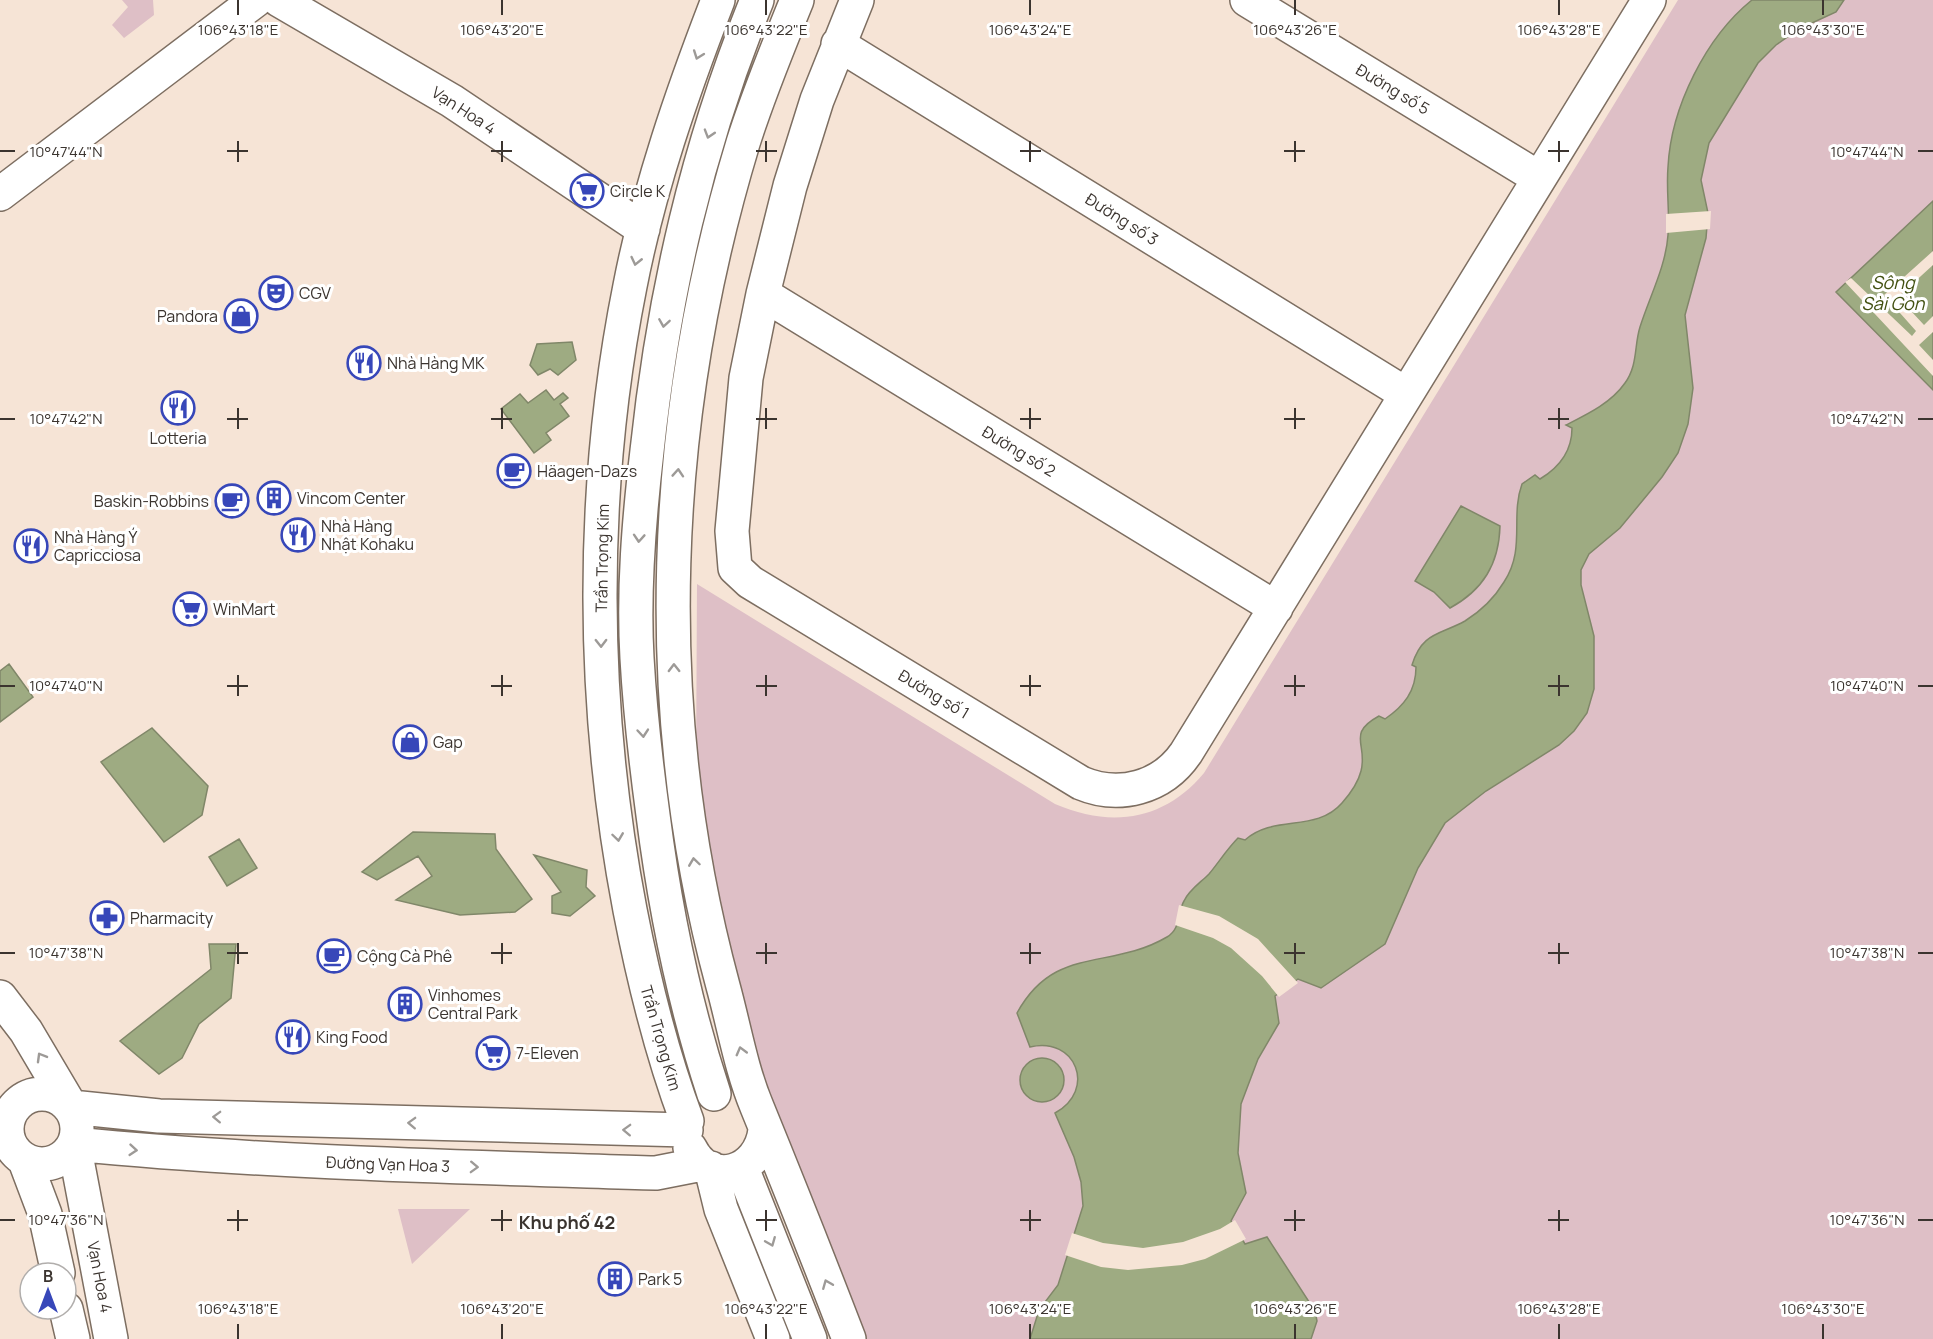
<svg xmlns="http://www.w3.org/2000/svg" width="1933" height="1339" font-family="Manrope,sans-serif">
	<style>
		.green { fill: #debfc6 }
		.water { fill: #9eab82; stroke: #808769; stroke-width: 1.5 }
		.pier { fill: #f6e4d6 }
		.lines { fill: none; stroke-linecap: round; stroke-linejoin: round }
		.minor-casing { stroke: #7d6e61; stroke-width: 36 }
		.minor { stroke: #fff; stroke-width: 33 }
		.oneway { stroke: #9d9a97 }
		.ticks { fill: none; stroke: #3b342f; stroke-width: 2 }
		.labels { text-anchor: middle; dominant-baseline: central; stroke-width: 6; stroke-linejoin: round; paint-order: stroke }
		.street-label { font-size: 16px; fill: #3b342f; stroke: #fff }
		.poi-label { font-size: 16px; fill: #3b342f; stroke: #fff; text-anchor: start }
		.water-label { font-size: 18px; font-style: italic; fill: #425111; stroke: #fff }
		.neighbourhood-label { font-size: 18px; font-weight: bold; fill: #3b342f; stroke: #fff }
		.ticks-label { font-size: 15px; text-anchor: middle; fill: #3b342f; stroke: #fff; stroke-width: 6; stroke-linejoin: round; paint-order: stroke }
	</style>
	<rect width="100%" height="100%" fill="#f6e4d6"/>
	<!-- green -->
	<path class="green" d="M122 0H153L154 15 124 38 112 25 128 7Z
		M1678 0H1933V201L1836 292 1933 390V1339H861L772 1110 717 925 696 771 697 584 1055 804C1111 828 1164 821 1204 773Z
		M398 1209H470L412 1264Z"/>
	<!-- water -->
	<path class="water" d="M1752 0H1844L1836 12 1799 29 1776 45 1758 63 1709 143 1701 180 1708 213 1706 238 1685 315 1693 388 1688 424 1678 453 1662 477 1620 528 1589 554 1581 570V585L1594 636V689L1587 713 1574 731 1559 745 1486 791 1445 823 1418 868 1385 944 1321 988 1298 979 1275 996 1279 1023 1258 1059 1241 1104 1238 1153 1246 1193 1231 1221 1245 1244 1267 1237 1315 1311 1317 1321 1311 1339H1030L1039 1310 1058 1285 1083 1206 1081 1182 1074 1157 1055 1113C1097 1090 1076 1036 1030 1047L1017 1013C1055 944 1109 971 1167 937 1181 929 1177 913 1184 901 1189 890 1200 883 1209 874 1219 862 1227 849 1238 838L1245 840C1274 814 1316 833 1342 803 1350 794 1358 783 1361 771 1368 744 1346 734 1379 716L1385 719C1404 706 1416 691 1416 667L1412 665C1422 632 1440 635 1465 621 1481 611 1495 597 1504 582 1526 549 1510 517 1522 484L1535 475 1540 479C1560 467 1572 451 1572 428L1566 425C1588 414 1611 403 1625 383 1638 365 1634 346 1640 327 1649 298 1666 266 1668 235 1670 213 1666 190 1668 167 1671 107 1706 37 1752 0Z
		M1933 201V390L1836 292Z
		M572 342 576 360 558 375 550 369 538 375 530 365 537 344Z
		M546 390 554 400 563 393 568 398 560 404 569 416 546 433 551 440 534 453 501 409 520 394 528 403Z
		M1461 506 1500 526C1499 564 1483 590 1450 608L1434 592 1415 581Z
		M9 664 33 697 0 722V671Z
		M152 728 208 786 202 815 164 842 101 762Z
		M413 832 495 834 496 849 532 899 515 912 460 915 396 900 432 876 418 856 377 880 362 872Z
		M239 839 257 868 227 886 209 857Z
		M534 855 587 870 586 887 595 896 570 916 552 913V896L561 892Z
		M209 944H236L231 998 199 1024 182 1058 159 1074 120 1041 211 969Z
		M1020 1080a22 22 0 1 1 44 0a22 22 0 1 1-44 0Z"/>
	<!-- pier -->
	<path class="pier" d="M1711 211 1710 229 1666 233V214Z
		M1933 251V265L1898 297 1924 325 1933 316V332L1919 345 1933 360V376L1845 282 1851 278 1912 336 1916 331 1884 295Z
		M1179 905 1219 916 1258 939 1298 983 1279 997 1262 976 1231 948 1213 938 1175 925Z
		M1235 1220 1246 1239 1205 1259 1182 1265 1128 1270 1101 1267 1065 1255 1072 1233 1103 1243 1143 1248 1183 1242 1220 1229Z"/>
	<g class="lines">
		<!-- minor casing -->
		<g class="minor-casing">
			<path id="minor" d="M279 0 452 101 643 229
				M797 0C778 47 758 95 743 143 660 417 648 709 723 986 734 1026 741 1069 757 1107 788 1183 819 1261 849 1339
				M857 0 817 100 790 186 763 294 746 378 732 531 735 568 750 582 1081 783C1119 799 1162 788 1186 753L1649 0
				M1247 0 1539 178
				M838 44 1406 394
				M0 194 256 0
				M763 294 1276 608
				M0 997 26 1031 71 1107 159 1116 686 1130
				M7 1129a35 35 0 1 1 70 0a35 35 0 1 1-70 0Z
				M714 1094C684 1003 665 909 653 815 646 763 640 711 637 658 633 589 639 519 647 451 664 292 697 148 757 0
				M687 1121C661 1052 644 982 630 910 591 706 589 491 630 286 649 188 682 93 718 0
				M690 1148C710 1189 760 1173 765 1130
				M25 1161 45 1214 58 1273
				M711 1168 721 1209 773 1339
				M742 1168 810 1339
				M66 1309 73 1339
				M111 1339 74 1144C268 1163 462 1167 656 1173L702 1164"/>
		</g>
		<!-- minor -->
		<use href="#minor" class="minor"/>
	</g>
	<!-- one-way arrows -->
	<defs><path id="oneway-chevron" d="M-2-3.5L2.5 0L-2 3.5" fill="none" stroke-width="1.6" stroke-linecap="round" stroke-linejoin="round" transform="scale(1.5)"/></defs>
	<g class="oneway">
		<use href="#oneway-chevron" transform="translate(698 55) rotate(110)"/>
		<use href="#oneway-chevron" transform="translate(709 134) rotate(107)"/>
		<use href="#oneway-chevron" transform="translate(636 261) rotate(103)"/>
		<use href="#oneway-chevron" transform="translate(664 323) rotate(99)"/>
		<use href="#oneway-chevron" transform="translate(678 473) rotate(-86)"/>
		<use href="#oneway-chevron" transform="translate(639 538) rotate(94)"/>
		<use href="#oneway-chevron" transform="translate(601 643) rotate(89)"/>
		<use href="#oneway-chevron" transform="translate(674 668) rotate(-91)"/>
		<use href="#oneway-chevron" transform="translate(643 733) rotate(85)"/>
		<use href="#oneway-chevron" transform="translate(618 837) rotate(82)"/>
		<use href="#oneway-chevron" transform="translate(694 862) rotate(-98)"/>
		<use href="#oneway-chevron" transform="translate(741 1051) rotate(-105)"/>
		<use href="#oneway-chevron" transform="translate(41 1057) rotate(-120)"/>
		<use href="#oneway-chevron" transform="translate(217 1117) rotate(-178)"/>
		<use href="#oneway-chevron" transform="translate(412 1123) rotate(-178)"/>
		<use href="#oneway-chevron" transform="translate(627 1130) rotate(-178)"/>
		<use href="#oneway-chevron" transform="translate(133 1150) rotate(5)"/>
		<use href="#oneway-chevron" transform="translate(474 1167) rotate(2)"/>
		<use href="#oneway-chevron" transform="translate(771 1242) rotate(68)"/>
		<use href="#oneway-chevron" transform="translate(827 1284) rotate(-112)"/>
	</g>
	<!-- ticks -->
	<path class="ticks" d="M238 0V15M502 0V15M766 0V15M1030 0V15M1295 0V15M1559 0V15M1823 0V15M238 141V162M502 141V162M766 141V162M1030 141V162M1295 141V162M1559 141V162M0 151H15M227 151H248M491 151H512M756 151H777M1020 151H1041M1284 151H1305M1548 151H1569M1918 151H1933M238 408V429M502 408V429M766 408V429M1030 408V429M1295 408V429M1559 408V429M0 419H15M227 419H248M491 419H512M756 419H777M1020 419H1041M1284 419H1305M1548 419H1569M1918 419H1933M238 675V696M502 675V696M766 675V696M1030 675V696M1295 675V696M1559 675V696M0 686H15M227 686H248M491 686H512M756 686H777M1020 686H1041M1284 686H1305M1548 686H1569M1918 686H1933M238 943V964M502 943V964M766 943V964M1030 943V964M1295 943V964M1559 943V964M0 953H15M227 953H248M491 953H512M756 953H777M1020 953H1041M1284 953H1305M1548 953H1569M1918 953H1933M238 1210V1231M502 1210V1231M766 1210V1231M1030 1210V1231M1295 1210V1231M1559 1210V1231M0 1220H15M227 1220H248M491 1220H512M756 1220H777M1020 1220H1041M1284 1220H1305M1548 1220H1569M1918 1220H1933M238 1324V1339M502 1324V1339M766 1324V1339M1030 1324V1339M1295 1324V1339M1559 1324V1339M1823 1324V1339"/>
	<!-- icons -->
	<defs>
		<g id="supermarket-ring" transform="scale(1.725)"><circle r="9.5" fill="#fff" stroke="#3747b9" stroke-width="1.5"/><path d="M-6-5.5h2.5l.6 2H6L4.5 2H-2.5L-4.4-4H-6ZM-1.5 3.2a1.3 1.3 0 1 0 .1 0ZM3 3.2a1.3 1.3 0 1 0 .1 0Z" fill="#3747b9"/></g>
		<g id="theatre-ring" transform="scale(1.725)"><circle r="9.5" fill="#fff" stroke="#3747b9" stroke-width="1.5"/><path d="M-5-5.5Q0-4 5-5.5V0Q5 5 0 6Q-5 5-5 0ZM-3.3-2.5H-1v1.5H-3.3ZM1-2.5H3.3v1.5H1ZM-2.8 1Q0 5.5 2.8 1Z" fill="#3747b9"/></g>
		<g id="shop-ring" transform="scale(1.725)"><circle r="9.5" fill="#fff" stroke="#3747b9" stroke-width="1.5"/><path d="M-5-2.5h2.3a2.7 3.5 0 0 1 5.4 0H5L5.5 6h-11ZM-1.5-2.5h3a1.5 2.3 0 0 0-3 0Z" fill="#3747b9"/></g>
		<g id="restaurant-ring" transform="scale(1.725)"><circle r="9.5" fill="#fff" stroke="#3747b9" stroke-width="1.5"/><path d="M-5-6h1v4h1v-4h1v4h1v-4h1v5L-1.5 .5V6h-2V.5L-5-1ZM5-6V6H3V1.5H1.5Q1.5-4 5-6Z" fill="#3747b9"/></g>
		<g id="cafe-ring" transform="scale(1.725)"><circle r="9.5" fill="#fff" stroke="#3747b9" stroke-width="1.5"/><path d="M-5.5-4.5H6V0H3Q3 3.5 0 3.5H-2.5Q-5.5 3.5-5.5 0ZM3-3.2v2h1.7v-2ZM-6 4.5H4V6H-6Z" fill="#3747b9"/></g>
		<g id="building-ring" transform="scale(1.725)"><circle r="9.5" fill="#fff" stroke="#3747b9" stroke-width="1.5"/><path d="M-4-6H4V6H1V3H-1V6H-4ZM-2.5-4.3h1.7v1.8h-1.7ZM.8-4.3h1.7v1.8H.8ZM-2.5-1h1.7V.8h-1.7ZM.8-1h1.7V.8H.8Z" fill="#3747b9"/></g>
		<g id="pharmacy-ring" transform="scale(1.725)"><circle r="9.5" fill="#fff" stroke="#3747b9" stroke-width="1.5"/><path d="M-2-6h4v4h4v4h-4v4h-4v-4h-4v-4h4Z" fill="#3747b9"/></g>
	</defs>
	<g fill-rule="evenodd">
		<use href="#supermarket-ring" x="587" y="191"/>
		<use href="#theatre-ring" x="276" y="293"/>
		<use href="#shop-ring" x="241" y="316"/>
		<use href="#restaurant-ring" x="364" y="363"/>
		<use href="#restaurant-ring" x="178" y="408"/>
		<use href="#cafe-ring" x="514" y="471"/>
		<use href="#building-ring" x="274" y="498"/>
		<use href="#cafe-ring" x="232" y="501"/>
		<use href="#restaurant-ring" x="298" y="535"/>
		<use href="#restaurant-ring" x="31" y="546"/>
		<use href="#supermarket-ring" x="190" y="609"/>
		<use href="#shop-ring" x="410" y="742"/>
		<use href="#pharmacy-ring" x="107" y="918"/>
		<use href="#cafe-ring" x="334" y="956"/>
		<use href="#building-ring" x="405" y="1004"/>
		<use href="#restaurant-ring" x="293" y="1037"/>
		<use href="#supermarket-ring" x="493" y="1053"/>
		<use href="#building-ring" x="615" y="1279"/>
	</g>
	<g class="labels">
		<!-- street labels -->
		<g class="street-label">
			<text transform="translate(1393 89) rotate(31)">Đường số 5</text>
			<text transform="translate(464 110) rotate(33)">Vạn Hoa 4</text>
			<text transform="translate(1122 219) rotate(32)">Đường số 3</text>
			<text transform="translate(1019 451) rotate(31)">Đường số 2</text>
			<text transform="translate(602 558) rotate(-89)">Trần Trọng Kim</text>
			<text transform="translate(934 694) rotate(31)">Đường số 1</text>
			<text transform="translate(661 1038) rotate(74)">Trần Trọng Kim</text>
			<text transform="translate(388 1164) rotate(2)">Đường Vạn Hoa 3</text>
			<text transform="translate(100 1277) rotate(79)">Vạn Hoa 4</text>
		</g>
		<!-- poi labels -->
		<g class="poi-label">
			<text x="610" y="191">Circle K</text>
			<text x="299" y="293">CGV</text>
			<text x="218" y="316" text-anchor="end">Pandora</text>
			<text x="387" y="363">Nhà Hàng MK</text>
			<text x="178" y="438" text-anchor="middle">Lotteria</text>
			<text x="537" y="471">Häagen-Dazs</text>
			<text x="297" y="498">Vincom Center</text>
			<text x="209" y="501" text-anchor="end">Baskin-Robbins</text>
			<text x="321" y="526">Nhà Hàng<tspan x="321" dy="18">Nhật Kohaku</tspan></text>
			<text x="54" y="537">Nhà Hàng Ý<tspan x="54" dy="18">Capricciosa</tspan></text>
			<text x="213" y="609">WinMart</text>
			<text x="433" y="742">Gap</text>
			<text x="130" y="918">Pharmacity</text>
			<text x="357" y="956">Cộng Cà Phê</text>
			<text x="428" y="995">Vinhomes<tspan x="428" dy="18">Central Park</tspan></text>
			<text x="316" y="1037">King Food</text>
			<text x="516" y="1053">7-Eleven</text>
			<text x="638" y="1279">Park 5</text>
		</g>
		<!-- water labels -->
		<g class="water-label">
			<text x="1893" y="282">Sông<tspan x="1893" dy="21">Sài Gòn</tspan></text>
		</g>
		<!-- neighbourhood labels -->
		<g class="neighbourhood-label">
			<text x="567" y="1222">Khu phố 42</text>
		</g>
	</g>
	<g class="ticks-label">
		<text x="238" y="35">106°43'18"E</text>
		<text x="502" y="35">106°43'20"E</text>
		<text x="766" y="35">106°43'22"E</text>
		<text x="1030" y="35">106°43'24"E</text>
		<text x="1295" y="35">106°43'26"E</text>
		<text x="1559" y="35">106°43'28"E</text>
		<text x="1823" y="35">106°43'30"E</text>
		<text x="66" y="157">10°47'44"N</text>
		<text x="1867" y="157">10°47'44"N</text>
		<text x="66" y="424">10°47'42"N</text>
		<text x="1867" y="424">10°47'42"N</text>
		<text x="66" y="691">10°47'40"N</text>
		<text x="1867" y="691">10°47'40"N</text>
		<text x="66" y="958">10°47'38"N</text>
		<text x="1867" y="958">10°47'38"N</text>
		<text x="66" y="1225">10°47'36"N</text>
		<text x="1867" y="1225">10°47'36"N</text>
		<text x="238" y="1314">106°43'18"E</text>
		<text x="502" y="1314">106°43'20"E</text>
		<text x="766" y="1314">106°43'22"E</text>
		<text x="1030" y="1314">106°43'24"E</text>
		<text x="1295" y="1314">106°43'26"E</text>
		<text x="1559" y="1314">106°43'28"E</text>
		<text x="1823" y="1314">106°43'30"E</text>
	</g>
	<!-- north arrow -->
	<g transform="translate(48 1291)"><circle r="28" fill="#ffffff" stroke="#b1aeac" stroke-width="1.5"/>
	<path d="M0-4.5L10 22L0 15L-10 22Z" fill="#3747b9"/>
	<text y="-9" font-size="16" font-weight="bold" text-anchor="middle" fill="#3b342f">B</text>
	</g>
</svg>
